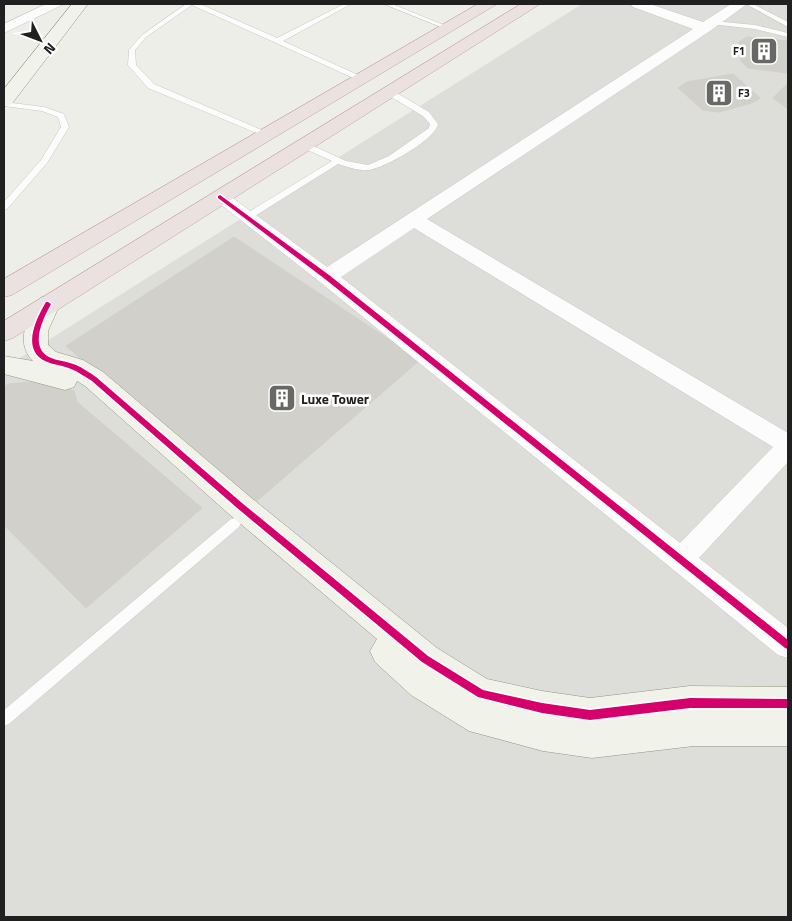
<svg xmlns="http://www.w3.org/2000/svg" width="792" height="921" font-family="'Titillium Web',sans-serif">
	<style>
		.residential { fill: #ddddda }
		.building { fill: #d1d0cb; stroke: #d1d0ca }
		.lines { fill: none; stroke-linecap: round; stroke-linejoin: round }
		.lane-casing { stroke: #c7c7c4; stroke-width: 1 }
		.street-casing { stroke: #c7c7c4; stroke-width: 1 }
		.secondary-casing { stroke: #909880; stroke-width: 1 }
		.highway-casing { stroke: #c3a1a0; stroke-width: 1 }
		.lane { fill: #fcfcfc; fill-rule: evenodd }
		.street { fill: #fcfcfc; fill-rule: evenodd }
		.secondary { fill: #f1f3eb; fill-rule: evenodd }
		.highway { fill: #ebe1e0; fill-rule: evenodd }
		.cycleway-casing { stroke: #fff; stroke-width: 3 }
		.cycleway { fill: #d6006c; fill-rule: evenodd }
		.labels { text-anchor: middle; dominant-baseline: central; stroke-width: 5; stroke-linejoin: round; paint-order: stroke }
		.far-poi-label { font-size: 11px; font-weight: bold; fill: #202020; stroke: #fff; text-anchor: end }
		.poi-label { font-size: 14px; font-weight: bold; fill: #202020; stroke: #fff; text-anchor: start }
	</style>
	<rect width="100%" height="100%" fill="#eeeee8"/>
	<!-- residential -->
	<path class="residential" d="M582 4H788V917H4V368Z"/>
	<!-- building -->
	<path class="building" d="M747 37 788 41V73L748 68 741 61 739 42Z
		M733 74 760 98 752 103 719 112 703 110 678 88 687 82Z
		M788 83V109L773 98Z
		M234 237 420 360 252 505 66 346Z
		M231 257 257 275 104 378 79 356Z
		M257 275 309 310 156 422 104 378Z
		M309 310 403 374 252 505 156 422Z
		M46 381 74 391 77 402 4 452V387L8 384Z
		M77 402 202 508 86 608 4 525V452Z"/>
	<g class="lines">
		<!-- lane casing -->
		<g class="lane-casing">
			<path id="lane" d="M186 4H200L277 38 344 4H351L283 41 367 79 360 81 192 5 146 37 135 50 136 65 154 84 271 134 264 136 148 88 128 65 129 50 142 35Z
				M384 4H392L451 28 446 29Z
				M746 4H753L788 22V27Z
				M713 21 755 25 788 33V37L755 29 711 24V22Z
				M386 90H392L429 112 438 124C435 140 384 168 369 170 358 171 348 167 338 164L250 219H244V215L332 161 301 147V143H307L346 161 368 165 389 156 429 128 430 124 423 116 386 94Z
				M4 102 44 107 64 114 69 127 47 163 7 209 4 210V202L41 160 61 127 58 117 42 111 4 106Z
				M235 518 239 519 241 523 239 527 9 724 4 726V710L231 519Z"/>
		</g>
		<!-- street casing -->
		<g class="street-casing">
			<path id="street" d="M46 4H64L4 33V24Z
				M631 4H650L703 22 731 4H747L710 31 427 219 788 433V462L699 558 788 628V658L778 655 320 282 211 197 214 193H226L327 267 693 29 633 7ZM414 228 773 447 680 543 341 277Z"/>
		</g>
		<!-- secondary casing -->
		<g class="secondary-casing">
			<path id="secondary" d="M72 4H88L11 105 4 106V89Z
				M48 296 56 298 60 304 48 331V345L56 352 83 360 103 372 249 496 437 648 487 679 542 691 590 698 690 686 788 687V746H694L592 758 543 751 469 731 411 695 375 662 370 651 377 639 229 514 85 386 77 381 74 387 65 390 4 374V356L33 361C14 342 28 317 40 298Z"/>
		</g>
		<!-- highway casing -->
		<g class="highway-casing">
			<path id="highway" d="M478 4H497L12 295 4 297V279Z
				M521 4H540L13 338 4 341V321Z"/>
		</g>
		<!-- lane -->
		<use href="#lane" class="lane"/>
		<!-- street -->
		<use href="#street" class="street"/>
		<!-- secondary -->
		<use href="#secondary" class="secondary"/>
		<!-- highway -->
		<use href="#highway" class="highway"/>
		<!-- cycleway casing -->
		<g class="cycleway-casing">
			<path id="cycleway" d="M220 195 329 275 788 640V649L785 648 325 279 218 198V196Z
				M46 302H48L51 304C43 319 29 346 49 357 57 361 67 361 76 365 83 368 90 373 96 377L242 503 428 656 483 690 542 703 590 710 690 698 788 699V708H690L590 720 542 713 478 697 422 662 236 507 92 381C85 377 79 372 71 369 63 365 53 365 45 361 21 349 36 319 46 302Z"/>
		</g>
		<!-- cycleway -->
		<use href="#cycleway" class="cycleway"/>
	</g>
	<!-- icons -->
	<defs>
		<g id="building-square" transform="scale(1.4375)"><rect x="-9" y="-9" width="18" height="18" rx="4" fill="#686866" stroke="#fff"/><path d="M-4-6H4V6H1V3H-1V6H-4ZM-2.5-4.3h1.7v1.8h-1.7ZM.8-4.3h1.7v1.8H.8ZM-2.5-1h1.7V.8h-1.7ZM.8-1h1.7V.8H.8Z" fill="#fff"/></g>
	</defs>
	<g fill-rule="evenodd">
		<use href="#building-square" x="764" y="51"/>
		<use href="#building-square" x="719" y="93"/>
		<use href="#building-square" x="282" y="398"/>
	</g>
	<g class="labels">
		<!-- far-poi labels -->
		<g class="far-poi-label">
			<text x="745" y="51">F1</text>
			<text x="738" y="93" text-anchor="start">F3</text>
		</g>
		<!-- poi labels -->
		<g class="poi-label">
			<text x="301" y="398">Luxe Tower</text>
		</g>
	</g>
	<!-- border -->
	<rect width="792" height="921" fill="none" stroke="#202020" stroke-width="10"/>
	<!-- north arrow -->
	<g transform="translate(40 40) rotate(132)" stroke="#ffffff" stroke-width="4" paint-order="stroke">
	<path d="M0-4L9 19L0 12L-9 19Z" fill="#202020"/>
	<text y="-8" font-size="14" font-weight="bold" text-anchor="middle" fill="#202020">N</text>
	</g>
</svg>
